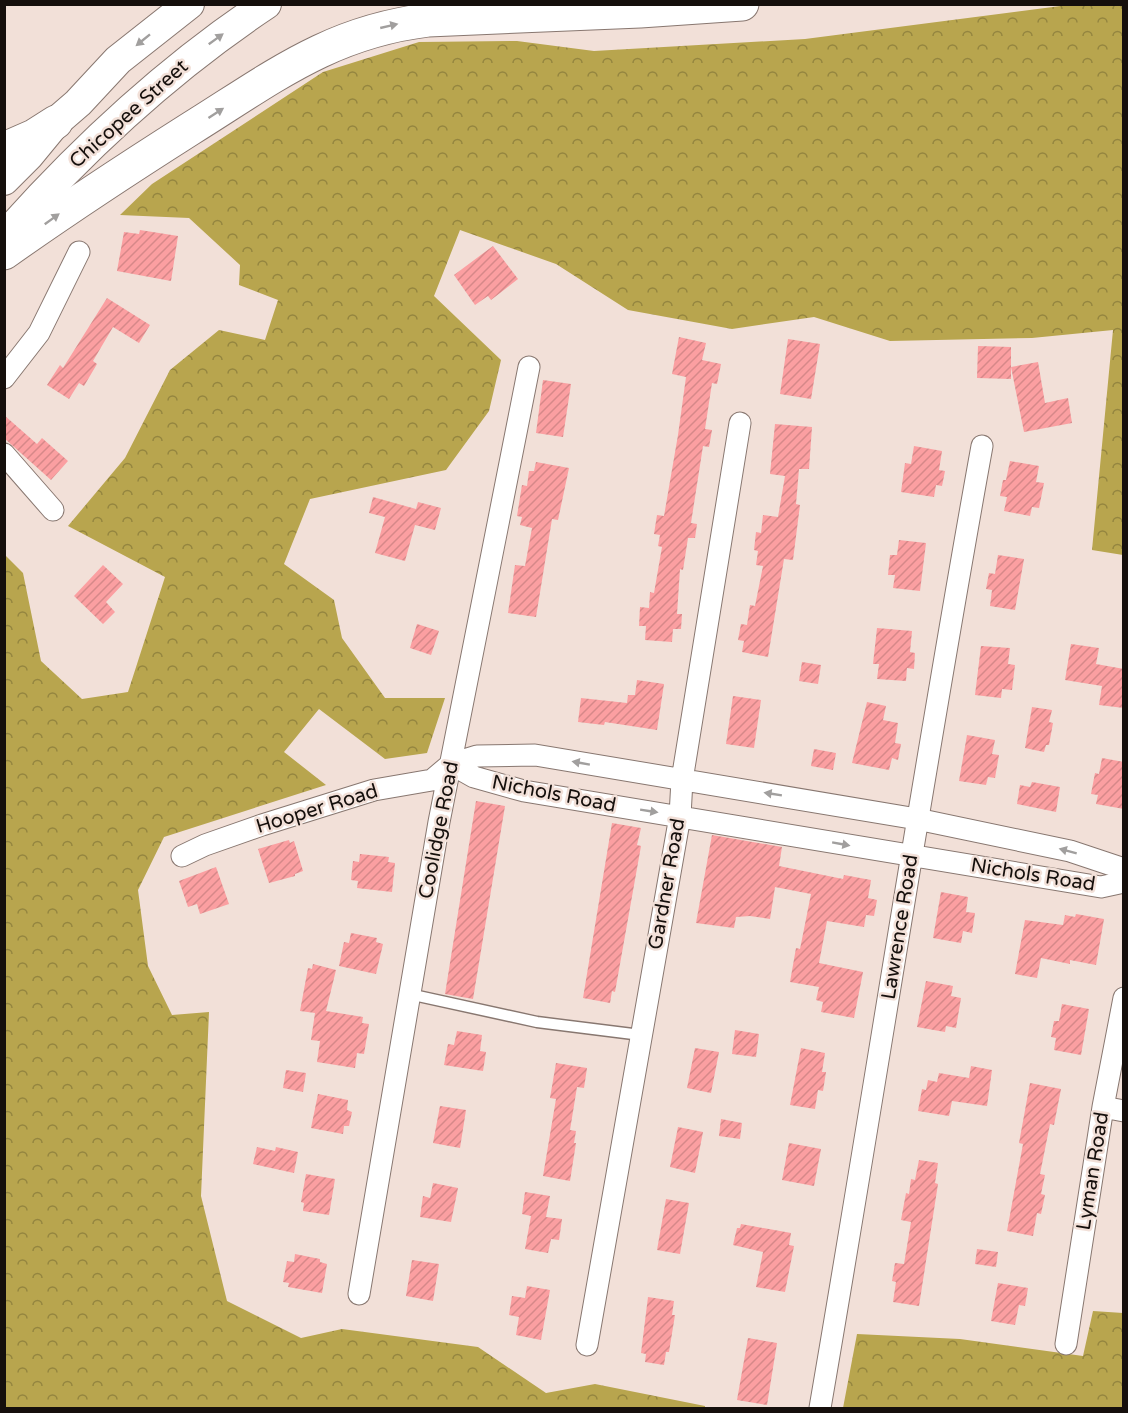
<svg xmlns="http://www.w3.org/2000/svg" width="1128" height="1413" font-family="'Varela Round',sans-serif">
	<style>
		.forest { fill: url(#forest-crowns) }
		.building { fill: url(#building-hatch) }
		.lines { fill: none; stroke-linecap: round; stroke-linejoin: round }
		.lane-casing { stroke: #887770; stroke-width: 13 }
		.street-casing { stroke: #887770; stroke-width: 23 }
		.secondary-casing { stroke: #887770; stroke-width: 32 }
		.highway-casing { stroke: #887770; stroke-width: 35 }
		.lane { stroke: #fff; stroke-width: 10 }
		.street { stroke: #fff; stroke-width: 21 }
		.secondary { stroke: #fff; stroke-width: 30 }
		.highway { stroke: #fff; stroke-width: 33 }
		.oneway { fill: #a19f9e }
		.labels { text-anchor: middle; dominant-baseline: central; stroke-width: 5; stroke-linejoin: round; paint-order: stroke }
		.street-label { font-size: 20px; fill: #150f0c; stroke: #f2e0d8 }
	</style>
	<defs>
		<pattern id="forest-crowns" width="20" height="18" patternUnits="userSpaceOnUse" patternTransform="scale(1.5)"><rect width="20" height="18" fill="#b8a54e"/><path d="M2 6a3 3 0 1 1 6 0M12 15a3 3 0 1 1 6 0" fill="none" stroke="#94853f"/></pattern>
		<pattern id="building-hatch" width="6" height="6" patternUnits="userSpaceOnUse" patternTransform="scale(1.5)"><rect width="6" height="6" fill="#fb9fa1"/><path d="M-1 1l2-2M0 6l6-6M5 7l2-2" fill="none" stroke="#d68889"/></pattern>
	</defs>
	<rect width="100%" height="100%" fill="#f2e0d8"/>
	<!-- forest -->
	<path class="forest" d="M1076 4 1123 5V555L1092 550 1113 330 1032 338 890 341 814 317 732 329 628 310 556 264 460 230 434 296 501 360 489 411 446 470 310 499 284 564 334 600 342 638 385 698H445L427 753 385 759 319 709 284 752 326 785 164 837 138 890 148 966 172 1015 209 1012 201 1196 227 1301 301 1338 342 1329 478 1347 546 1393 595 1384 705 1406V1408H5V555L23 573 41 661 82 699 128 692 165 577 68 526 125 458 170 370 219 330 265 340 278 300 239 285 240 265 189 218 120 215 152 184 323 72 419 42 517 41 594 51 805 39Z
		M1093 1311 1123 1313V1408H843L857 1334 960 1339 1083 1356Z"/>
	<!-- building -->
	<path class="building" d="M140 230 178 236 171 281 117 271 124 232 139 234Z
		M493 246 518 279 491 300 488 296 475 305 454 275Z
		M107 298 150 325 139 343 113 327 93 361 97 364 84 386 79 383 69 399 47 385 60 365 63 368Z
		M679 337 706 343 702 360 721 364 717 384 712 383 705 429 712 430 709 447 703 446 691 523 697 524 695 538H688L683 570 680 569 677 614H682L681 629H673L672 642 645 640 646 626H639L640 607 649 608 650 592 654 593 662 547 658 546 660 535 654 534 657 515 664 516 678 435 686 377 672 374Z
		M788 339 820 344 811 399 780 394Z
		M978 346 1011 347V379L977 378Z
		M1038 362 1045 403 1068 398 1072 423 1024 432 1011 367Z
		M543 380 571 384 563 437 536 433Z
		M4 415 37 444 42 438 68 461 51 480 4 438Z
		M775 424 812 427 809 469H799L796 504 800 505 793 560 784 559 768 657 742 652 744 641 738 640 741 624 747 625 750 605 755 606 763 566 756 565 758 551 754 550 756 532 761 533 763 515 778 517 785 476 770 474Z
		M914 446 942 451 939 470 945 471 942 486 936 485 934 497 901 492 905 463 911 464Z
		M1010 461 1039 466 1036 482 1044 483 1039 508 1032 507 1030 516 1004 511 1007 497 1000 496 1003 480H1006Z
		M536 462 569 468 558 520 552 519 536 617 508 613 515 565 525 566 532 528 520 525 522 517 517 516 522 485 527 486 529 471H534Z
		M373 497 416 509 418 502 441 508 435 530 415 525 405 561 375 553 385 517 369 513Z
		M899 540 926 543 920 591 893 588 895 575H888L890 555H897Z
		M998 555 1024 559 1015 610 990 606 992 590 986 589 989 573 995 574Z
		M103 565 123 584 106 602 115 612 103 624 74 596Z
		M417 624 439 631 431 655 410 648Z
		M877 628 912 631 910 652 915 653 914 669 907 668 906 681 877 679 879 664H873Z
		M1071 644 1099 648 1096 664 1124 669V708L1099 705 1102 686 1065 680Z
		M981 646 1010 648 1008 664 1015 665 1012 690 1002 689 1001 698 975 695Z
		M802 662 821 665 818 684 799 681Z
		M637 680 664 684 657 730 605 722 604 725 578 722 581 698 627 703 628 695H635Z
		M733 696 761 700 754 748 726 744Z
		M867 702 886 706 883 720 898 723 895 743 901 744 898 760 892 758 889 770 852 763Z
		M1032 707 1052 710 1049 722 1053 723 1049 745H1046L1044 752 1025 748Z
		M967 735 995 740 992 754 999 755 995 778 988 777 986 785 959 781Z
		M814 749 836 753 833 770 811 766Z
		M1102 758 1124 762V809L1096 804 1098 795 1091 794 1095 773 1099 774Z
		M1032 782 1060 787 1056 812 1017 804 1020 785 1030 787Z
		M476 801 505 806 473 999 445 994Z
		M612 823 641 828 637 845 641 846 615 992 612 991 610 1003 583 998Z
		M712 835 782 847 779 866 843 879 844 875 871 880 868 898 877 900 874 916 866 915 864 927 827 921 819 963 863 972 854 1018 821 1012 823 1002 816 1000 819 987 790 982 796 948 800 949 811 894 775 887 770 919 750 916 736 917 734 928 696 923Z
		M289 840 290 843 294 841 303 871 295 874V876L269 883 258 849Z
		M360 854 389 857 388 862 395 863 392 892 357 888 358 881 351 880 353 861 359 862Z
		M216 867 229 904 200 914 197 904 188 907 179 881Z
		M941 892 968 897 966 912 975 913 972 933 963 931 961 943 933 938Z
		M1076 914 1104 919 1096 965 1070 960V964L1041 958 1037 978 1015 974 1025 920 1063 925 1065 915 1075 917Z
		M351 933 377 938 376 942 383 944 376 974 339 966 344 942 349 943Z
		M313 964 336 970 326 1011 363 1017 362 1023 369 1024 364 1054 357 1053 355 1068 317 1062 320 1041 311 1040 315 1013 300 1011 308 968 312 969Z
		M926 981 953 986 951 996 961 998 956 1028 946 1026 945 1032 917 1027Z
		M1062 1004 1089 1009 1081 1055 1054 1050 1056 1038 1051 1037 1054 1021H1059Z
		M735 1030 759 1034 756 1057 732 1054Z
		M457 1031 482 1035 480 1051 486 1052 483 1071 444 1065 448 1044 454 1045Z
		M695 1048 719 1052 711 1093 687 1088Z
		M801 1048 825 1053 822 1072H826L823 1091 818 1090 815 1109 790 1105Z
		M556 1063 587 1068 584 1088 577 1087 570 1130 576 1131 574 1143H576L570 1181 543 1176 556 1099 550 1098Z
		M971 1066 992 1070 987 1106 952 1101 949 1116 918 1111 922 1089 926 1090 928 1080 937 1082 939 1073 969 1078Z
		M286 1070 306 1073 303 1092 283 1088Z
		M1030 1083 1061 1089 1054 1125 1050 1124 1040 1174 1045 1175 1041 1194 1045 1195 1041 1214 1037 1213 1033 1236 1007 1231 1023 1144 1019 1143Z
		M318 1094 348 1100 347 1110 352 1112 349 1126H344L343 1134 311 1128Z
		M440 1106 466 1110 460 1148 433 1143Z
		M721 1119 742 1123 740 1139 719 1136Z
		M678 1127 703 1132 695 1173 670 1167Z
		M789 1143 821 1149 814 1186 782 1180Z
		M257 1147 275 1151 276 1147 298 1152 294 1173 253 1164Z
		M919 1160 938 1163 935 1183 938 1184 919 1306 893 1302 896 1282 892 1281 895 1263 904 1264 911 1222 901 1220 906 1193 909 1194 911 1179 915 1180Z
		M306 1174 335 1179 329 1215 303 1211 304 1203 301 1202Z
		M433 1183 458 1188 451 1222 420 1217 423 1196 430 1198Z
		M525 1192 550 1196 546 1217 562 1219 559 1240 551 1239 548 1253 525 1249 531 1216 522 1214Z
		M666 1199 689 1203 680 1254 657 1250Z
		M741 1224 791 1233 789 1245 794 1246 785 1292 756 1287 763 1252 733 1245 737 1228H740Z
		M977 1249 998 1252 996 1267 975 1264Z
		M295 1254 320 1259V1262L327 1264 322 1293 288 1287 289 1283 283 1282 287 1261 294 1262Z
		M412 1260 439 1264 433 1301 406 1296Z
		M998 1283 1028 1288 1025 1306 1019 1305 1015 1325 991 1321Z
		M527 1286 550 1290 541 1340 516 1335 519 1317 509 1315 512 1296 525 1298Z
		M648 1297 674 1301 672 1315H675L669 1352H666L664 1365 645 1362 646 1354 641 1353Z
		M748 1338 777 1343 767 1405 737 1400Z"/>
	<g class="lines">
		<!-- lane casing -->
		<g class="lane-casing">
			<path id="lane" d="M409 994 537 1022 641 1035"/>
		</g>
		<!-- street casing -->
		<g class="street-casing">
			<path id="street" d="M4 378 39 333 79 252
				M4 454 53 510
				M451 764 474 777 524 791 1101 887 1124 882
				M182 856 205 845 262 825 374 790 432 780 451 764 477 756 535 755 917 819 1070 851 1124 869
				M1103 1107 1124 1111
				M359 1294 439 822 529 367
				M1066 1344 1103 1107 1124 998
				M587 1345 680 816 682 780 740 423
				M820 1408C875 1088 924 766 982 446"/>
		</g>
		<!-- secondary casing -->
		<g class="secondary-casing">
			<path id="secondary" d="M4 180 28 156 56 122 78 103 118 60 189 4
				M4 237C82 149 168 69 266 4"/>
		</g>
		<!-- highway casing -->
		<g class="highway-casing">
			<path id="highway" d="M4 149 34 136 56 122
				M4 253C66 209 127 169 190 129 272 78 329 32 428 20L640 11 742 4"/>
		</g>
		<!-- lane -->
		<use href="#lane" class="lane"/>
		<!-- street -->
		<use href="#street" class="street"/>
		<!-- secondary -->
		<use href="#secondary" class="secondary"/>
		<!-- highway -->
		<use href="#highway" class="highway"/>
	</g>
	<!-- one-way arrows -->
	<defs><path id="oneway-solid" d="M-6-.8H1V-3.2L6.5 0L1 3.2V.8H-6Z" transform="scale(1.5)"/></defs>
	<g class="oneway">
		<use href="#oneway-solid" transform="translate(389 26) rotate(-13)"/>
		<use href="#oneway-solid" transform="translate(216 39) rotate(-36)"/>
		<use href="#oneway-solid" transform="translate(143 40) rotate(141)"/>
		<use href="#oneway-solid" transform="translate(216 113) rotate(-33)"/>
		<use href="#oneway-solid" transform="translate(52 219) rotate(-36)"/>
		<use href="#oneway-solid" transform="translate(581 763) rotate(-170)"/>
		<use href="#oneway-solid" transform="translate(773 794) rotate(-171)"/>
		<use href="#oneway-solid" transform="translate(649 811) rotate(9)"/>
		<use href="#oneway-solid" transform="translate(841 844) rotate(10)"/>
		<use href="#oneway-solid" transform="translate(1068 851) rotate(-165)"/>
	</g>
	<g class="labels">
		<!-- street labels -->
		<g class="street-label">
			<text transform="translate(129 114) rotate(-42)">Chicopee Street</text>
			<text transform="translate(554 794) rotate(11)">Nichols Road</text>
			<text transform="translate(317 809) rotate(-17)">Hooper Road</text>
			<text transform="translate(439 830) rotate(-79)">Coolidge Road</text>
			<text transform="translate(1033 875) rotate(9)">Nichols Road</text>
			<text transform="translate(667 884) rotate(-80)">Gardner Road</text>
			<text transform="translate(900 927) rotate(-81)">Lawrence Road</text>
			<text transform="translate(1093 1171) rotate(-81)">Lyman Road</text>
		</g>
	</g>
	<!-- border -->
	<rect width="1128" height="1413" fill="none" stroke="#150f0c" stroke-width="12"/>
</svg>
